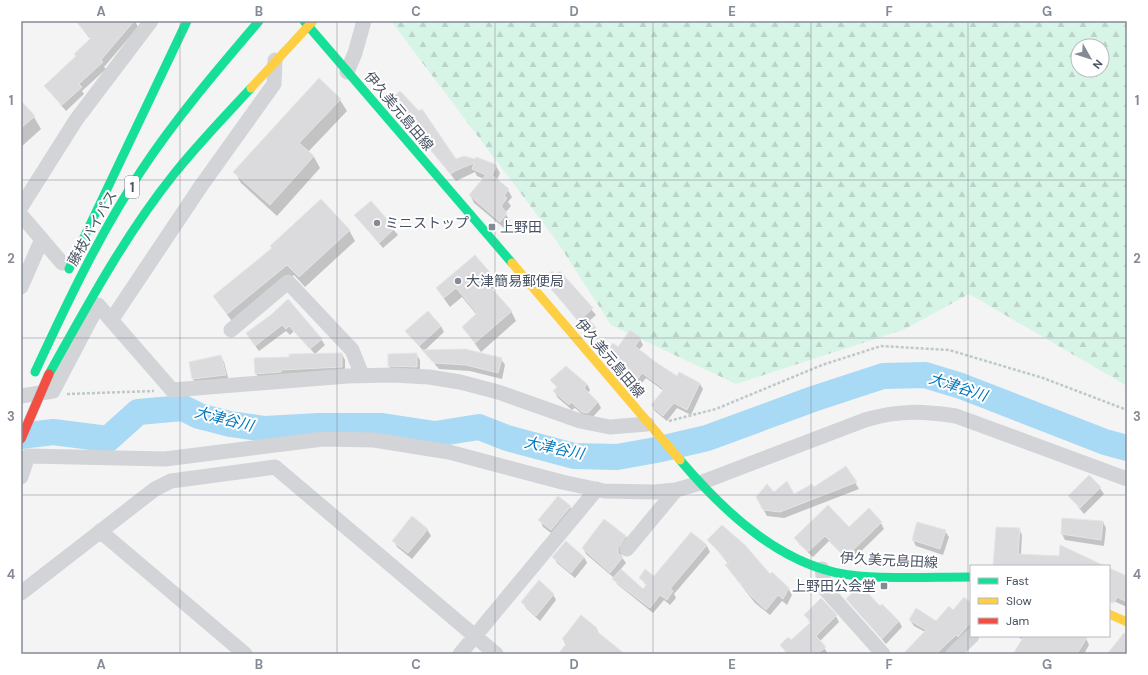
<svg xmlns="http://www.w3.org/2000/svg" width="1148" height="675" font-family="'DM Sans','Noto Sans JP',sans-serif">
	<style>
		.forest { fill: url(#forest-firs); fill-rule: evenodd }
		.shadow { fill: #0003 }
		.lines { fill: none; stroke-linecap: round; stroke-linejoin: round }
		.river { stroke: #a8d9f5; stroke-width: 26 }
		.building { fill: #dbdbde; stroke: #e5e5e6 }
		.path { stroke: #bdcac8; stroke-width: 2.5; stroke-dasharray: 3 2; stroke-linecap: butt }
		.street { stroke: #d2d4d7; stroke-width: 15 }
		.fast { stroke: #16e098; stroke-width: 9 }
		.slow { stroke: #ffcf43; stroke-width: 9 }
		.jam-bridge-casing { stroke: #b8bbc4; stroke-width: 10; stroke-linecap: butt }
		.jam-bridge { stroke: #f24e42; stroke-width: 9 }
		.grid { fill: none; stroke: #848b96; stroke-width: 1; stroke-opacity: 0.55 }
		.poi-dot { fill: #848b96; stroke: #fff; stroke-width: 1.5 }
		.labels { text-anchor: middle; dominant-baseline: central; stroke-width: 4; stroke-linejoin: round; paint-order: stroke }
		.shield { fill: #fff; stroke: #7f8692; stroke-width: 1 }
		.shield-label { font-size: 13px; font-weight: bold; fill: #485263 }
		.street-label { font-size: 14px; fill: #485263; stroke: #fff }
		.poi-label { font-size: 14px; fill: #485263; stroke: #fff; text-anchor: start }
		.water-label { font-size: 15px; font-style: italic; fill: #0077be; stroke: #fff }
		.neatline { fill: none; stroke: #848b96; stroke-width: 1.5 }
		.grid-label { font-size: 13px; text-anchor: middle; font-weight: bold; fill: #848b96 }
	</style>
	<defs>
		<pattern id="forest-firs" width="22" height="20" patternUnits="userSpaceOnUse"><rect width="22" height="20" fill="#d7f5e7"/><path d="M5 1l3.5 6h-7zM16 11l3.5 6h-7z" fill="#bad4c9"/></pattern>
	</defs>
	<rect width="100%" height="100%" fill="#f4f4f4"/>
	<!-- forest -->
	<path class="forest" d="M391 21H1127V386L969 294 903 330 736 384 611 325 556 240ZM1078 46H1102V70H1078Z"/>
	<!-- shadow -->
	<path class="shadow" d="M76 21H135L138 27 104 67 106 69 82 91 84 94 66 111 45 86 77 57 91 40Z
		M340 100 347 111 308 152 314 157 320 168 277 216 241 183 235 172Z
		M390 101 455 160 496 166 500 173 497 180 508 190 512 197 508 202 511 206 505 213 510 221 504 228 474 203 470 195 484 179 477 176 475 172 456 181Z
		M21 102 34 117 41 129 21 147Z
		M371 202 398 235 383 248 355 215Z
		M349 230 355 241 305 287 294 275 234 324 214 297 273 249 271 246Z
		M560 273 596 315 589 321 598 332 591 337 544 280Z
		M492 276 497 286 492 290 511 311 516 321 481 352 463 327 477 315 462 297 450 307 437 289Z
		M273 315 321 339 325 345 315 354 294 331 290 335 286 331 259 351 251 340Z
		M441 326 444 332 424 351 501 359 505 365 502 379 470 371 439 369 407 332Z
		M640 339 643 345 639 350 677 378 700 384 703 389 691 415 677 408 667 421 655 411 652 405 664 391 646 378 640 385 622 371 620 372 605 353Z
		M342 354 345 360V373L259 380 256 373Z
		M416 354 420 360V373L393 372 389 366Z
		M221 356 224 362 229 381 196 385 193 379 190 363Z
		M552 380 587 384 590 390 588 393 598 402 601 408 591 419 586 418 575 408 572 410 558 398 554 391 557 388Z
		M846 467 859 489 784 518 767 516 763 509 774 493 794 495 813 488Z
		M1100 488 1104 494 1084 514 1069 496Z
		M570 507 574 513 555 536 543 527 540 520Z
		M1103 522 1106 528 1104 546 1065 540 1062 534Z
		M881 523 884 529 850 562 829 541 813 557 799 544 795 538Z
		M427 529 431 536 412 559 397 547 394 541Z
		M1019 529 1022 535 1021 555 1103 566H994Z
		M945 531 949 537 943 555 916 546 913 540Z
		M691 533 707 546 710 552 674 594 676 598 670 605 664 600 653 613 617 584 614 578 586 554 583 548 626 536 629 542 621 556 626 563 620 570 644 590 647 586 640 578 654 577Z
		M708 540 788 588 792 595 787 605 782 601 770 615 755 603 730 571 727 565 729 564Z
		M554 557H584L587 563 575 578 557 563Z
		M1109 569 1127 577V607L1109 599Z
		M553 594 556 600 540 621 526 608 523 602Z
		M847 599 880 607 899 621 902 627 886 644Z
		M971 604V632L946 654H907L925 632 914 626 910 620 937 622 953 611Z
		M805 615 836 616 839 622 820 641 828 654H787L781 645 791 641 811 624Z
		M596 628 600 635 621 654H559L566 645 563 639Z
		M1017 636H1085L1089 645 1084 654H1014L1023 640Z"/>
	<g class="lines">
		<!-- river -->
		<path class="river" d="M21 436 53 432 108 439 138 412 183 408 199 416 230 424 265 429 319 426H382L435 434 479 427 507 438 574 456 617 457 656 450 707 438 813 399 883 376 925 375 961 386 1105 442 1127 448"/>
	</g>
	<!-- building -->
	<path class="building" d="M76 21H134L101 60 103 62 79 84 82 87 62 105 44 86 76 56 74 54 91 38Z
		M319 78 341 99 299 143 314 156 270 205 233 172Z
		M400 91 419 111 422 109 456 159 464 156 475 159 476 157 497 165 492 175 509 189 504 196 507 198 501 206 507 213 500 222 469 195 486 175 472 169 474 163 455 171 451 174 389 101Z
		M21 101 35 116 21 128Z
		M321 199 350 230 299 277 287 265 227 314 213 296 272 248 270 246Z
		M371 201 395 228 379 243 354 215Z
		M475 255 493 276 486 282 512 311 475 343 462 327 477 313 456 288 444 298 436 288Z
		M552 271 555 275 560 271 593 308 579 321 543 280Z
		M288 299 322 339 310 349 289 326 286 329 282 325 255 346 246 333 272 314Z
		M428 311 441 326 419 346 405 331Z
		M588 318 597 329 589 335 580 325Z
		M630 330 641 338 635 346 654 361 677 376 679 372 700 383 687 410 674 403 663 416 651 405 664 389 642 373 637 380 618 365 616 367 604 353 613 343 618 347Z
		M465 349 502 358 498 373 466 365 434 363 422 350Z
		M342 353V367L281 370V372L255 374 254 358 289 357V354Z
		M417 353V367L388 366V354Z
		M221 355 226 375 192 379 189 362Z
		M566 366 587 384 584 388 598 402 588 413 582 412 571 402 569 405 553 391 557 387 550 380Z
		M846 466 857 482 780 512 763 510 756 497 767 484 774 492 787 481 794 494 812 484 814 487Z
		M1089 475 1101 487 1080 508 1068 496Z
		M558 496 571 506 551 530 538 520Z
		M828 505 849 527 869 508 882 522 846 557 825 536 809 551H807L794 538Z
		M412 516 428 529 408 553 392 541Z
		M1062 518 1103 521 1101 540 1061 534Z
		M604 519 626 536 618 548V553L623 557 610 573 582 548Z
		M917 522 946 530 940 549 912 540Z
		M722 525 745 545 770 574 772 572 789 588 783 599 778 595 766 610 751 596 725 565 729 562 707 540Z
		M996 527 1020 528 1018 554 1059 556 1060 545 1105 566H993Z
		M691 532 707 545 670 589 673 591 667 600 660 595 650 608 612 579 621 569 643 589 647 584 639 578 645 569 654 576Z
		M566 541 584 557 571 573 552 557Z
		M1109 568 1127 576V602L1117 597 1114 603 1109 602Z
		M539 580 554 594 536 616 521 602Z
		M857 588H863L880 606 882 604 899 621 882 639 846 599Z
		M964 597 971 603V622L958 637 956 635 936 654H903L926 630 909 620 916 608 936 621 949 606 953 610Z
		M821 598 837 615 816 636 826 647 817 654H788L780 645 788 637 791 640 811 622 804 615Z
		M581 615 597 628 595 630 625 654H558L567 643 562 639Z
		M1124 633 1127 634V654H1107Z
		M1024 636H1088L1077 654H1013Z"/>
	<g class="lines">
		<!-- path -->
		<path class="path" d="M67 394 154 391
			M669 421 716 409 822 365 881 346 949 350 1043 378 1127 410"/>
		<!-- street -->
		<path class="street" d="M347 72 355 53 364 21
			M21 207 76 120 151 21
			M21 215 62 263
			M21 287 42 239
			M112 319 201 186 274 84 275 60
			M231 330 288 282 352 350 362 375
			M21 396 53 391 98 305 172 390 348 376 392 375 429 377 460 382 498 392 580 421 610 427 647 424
			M21 477 28 456 165 459 323 439 374 440 449 452 562 482 604 491 654 492 676 490 700 483 865 420C899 410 922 411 956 416L1127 479
			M100 531 245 654
			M627 549 676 490
			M822 569 825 589 883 654
			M21 593 155 489 171 481 275 467 496 654
			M460 654 597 489
			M953 654 972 636"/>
		<!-- fast -->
		<path class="fast" d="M304 21 512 263
			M69 269 187 21
			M35 372C67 303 99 235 141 171 176 118 218 69 259 21
			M49 374C87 306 125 235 174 174 198 144 225 116 251 88
			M680 460C725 513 786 571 859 576 896 579 934 577 971 577"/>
		<!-- slow -->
		<path class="slow" d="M251 88 313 21
			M512 263 680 460
			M1109 614 1127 622"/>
		<!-- jam-bridge casing -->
		<g class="jam-bridge-casing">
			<path id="jam-bridge" d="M21 439 49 374"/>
		</g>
		<!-- jam-bridge -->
		<use href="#jam-bridge" class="jam-bridge"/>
	</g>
	<!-- grid -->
	<path class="grid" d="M180 21V654M337 21V654M495 21V654M653 21V654M811 21V654M968 21V654M21 180H1127M21 338H1127M21 495H1127"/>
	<!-- markers -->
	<g class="poi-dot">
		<circle cx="377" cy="223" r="4"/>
		<rect x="488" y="223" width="8" height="8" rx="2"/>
		<circle cx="458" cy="281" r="4"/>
		<rect x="880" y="582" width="8" height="8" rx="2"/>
	</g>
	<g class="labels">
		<!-- shield labels -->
		<rect class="shield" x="125" y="176" width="14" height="22" rx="3"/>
		<g class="shield-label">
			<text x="132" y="187">1</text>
		</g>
		<!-- street labels -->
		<g class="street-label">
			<text transform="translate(399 111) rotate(50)">伊久美元島田線</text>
			<text transform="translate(92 228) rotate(-60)">藤枝バイパス</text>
			<text transform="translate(610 358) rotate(50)">伊久美元島田線</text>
			<text transform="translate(889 560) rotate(3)">伊久美元島田線</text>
		</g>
		<!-- poi labels -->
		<g class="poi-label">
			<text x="385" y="223">ミニストップ</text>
			<text x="500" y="227">上野田</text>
			<text x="466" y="281">大津簡易郵便局</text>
			<text x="876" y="586" text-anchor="end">上野田公会堂</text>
		</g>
		<!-- water labels -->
		<g class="water-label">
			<text transform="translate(958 387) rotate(18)">大津谷川</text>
			<text transform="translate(224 419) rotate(14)">大津谷川</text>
			<text transform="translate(554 448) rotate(12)">大津谷川</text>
		</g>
	</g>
	<!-- border -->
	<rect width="1148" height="675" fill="none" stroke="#ffffff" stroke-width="44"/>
	<!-- legend -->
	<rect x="970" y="565" width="140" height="72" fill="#ffffff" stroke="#b6bac1"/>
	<rect x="978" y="578" width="20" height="6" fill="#16e098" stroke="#b6bac1"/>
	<text x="1006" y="585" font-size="12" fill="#485263">Fast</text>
	<rect x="978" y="598" width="20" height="6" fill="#ffcf43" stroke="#b6bac1"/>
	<text x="1006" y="605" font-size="12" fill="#485263">Slow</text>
	<rect x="978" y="618" width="20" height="6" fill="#f24e42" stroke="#b6bac1"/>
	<text x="1006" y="625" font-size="12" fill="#485263">Jam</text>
	<!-- north arrow -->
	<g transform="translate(1090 58) rotate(129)"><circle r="19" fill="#ffffff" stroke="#b6bac1"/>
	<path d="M0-3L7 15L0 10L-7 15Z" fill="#848b96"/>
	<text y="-6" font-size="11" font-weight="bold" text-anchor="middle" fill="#485263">N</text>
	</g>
	<rect x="22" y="22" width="1104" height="631" class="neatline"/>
	<g class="grid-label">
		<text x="101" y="16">A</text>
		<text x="259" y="16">B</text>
		<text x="416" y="16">C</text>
		<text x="574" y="16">D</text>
		<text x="732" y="16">E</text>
		<text x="889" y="16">F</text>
		<text x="1047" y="16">G</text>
		<text x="11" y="105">1</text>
		<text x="1137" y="105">1</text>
		<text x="11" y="263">2</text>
		<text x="1137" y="263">2</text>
		<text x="11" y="421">3</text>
		<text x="1137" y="421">3</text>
		<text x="11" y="579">4</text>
		<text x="1137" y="579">4</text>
		<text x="101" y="669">A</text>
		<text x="259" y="669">B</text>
		<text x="416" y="669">C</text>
		<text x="574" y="669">D</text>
		<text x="732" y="669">E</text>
		<text x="889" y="669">F</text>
		<text x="1047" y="669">G</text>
	</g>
</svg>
